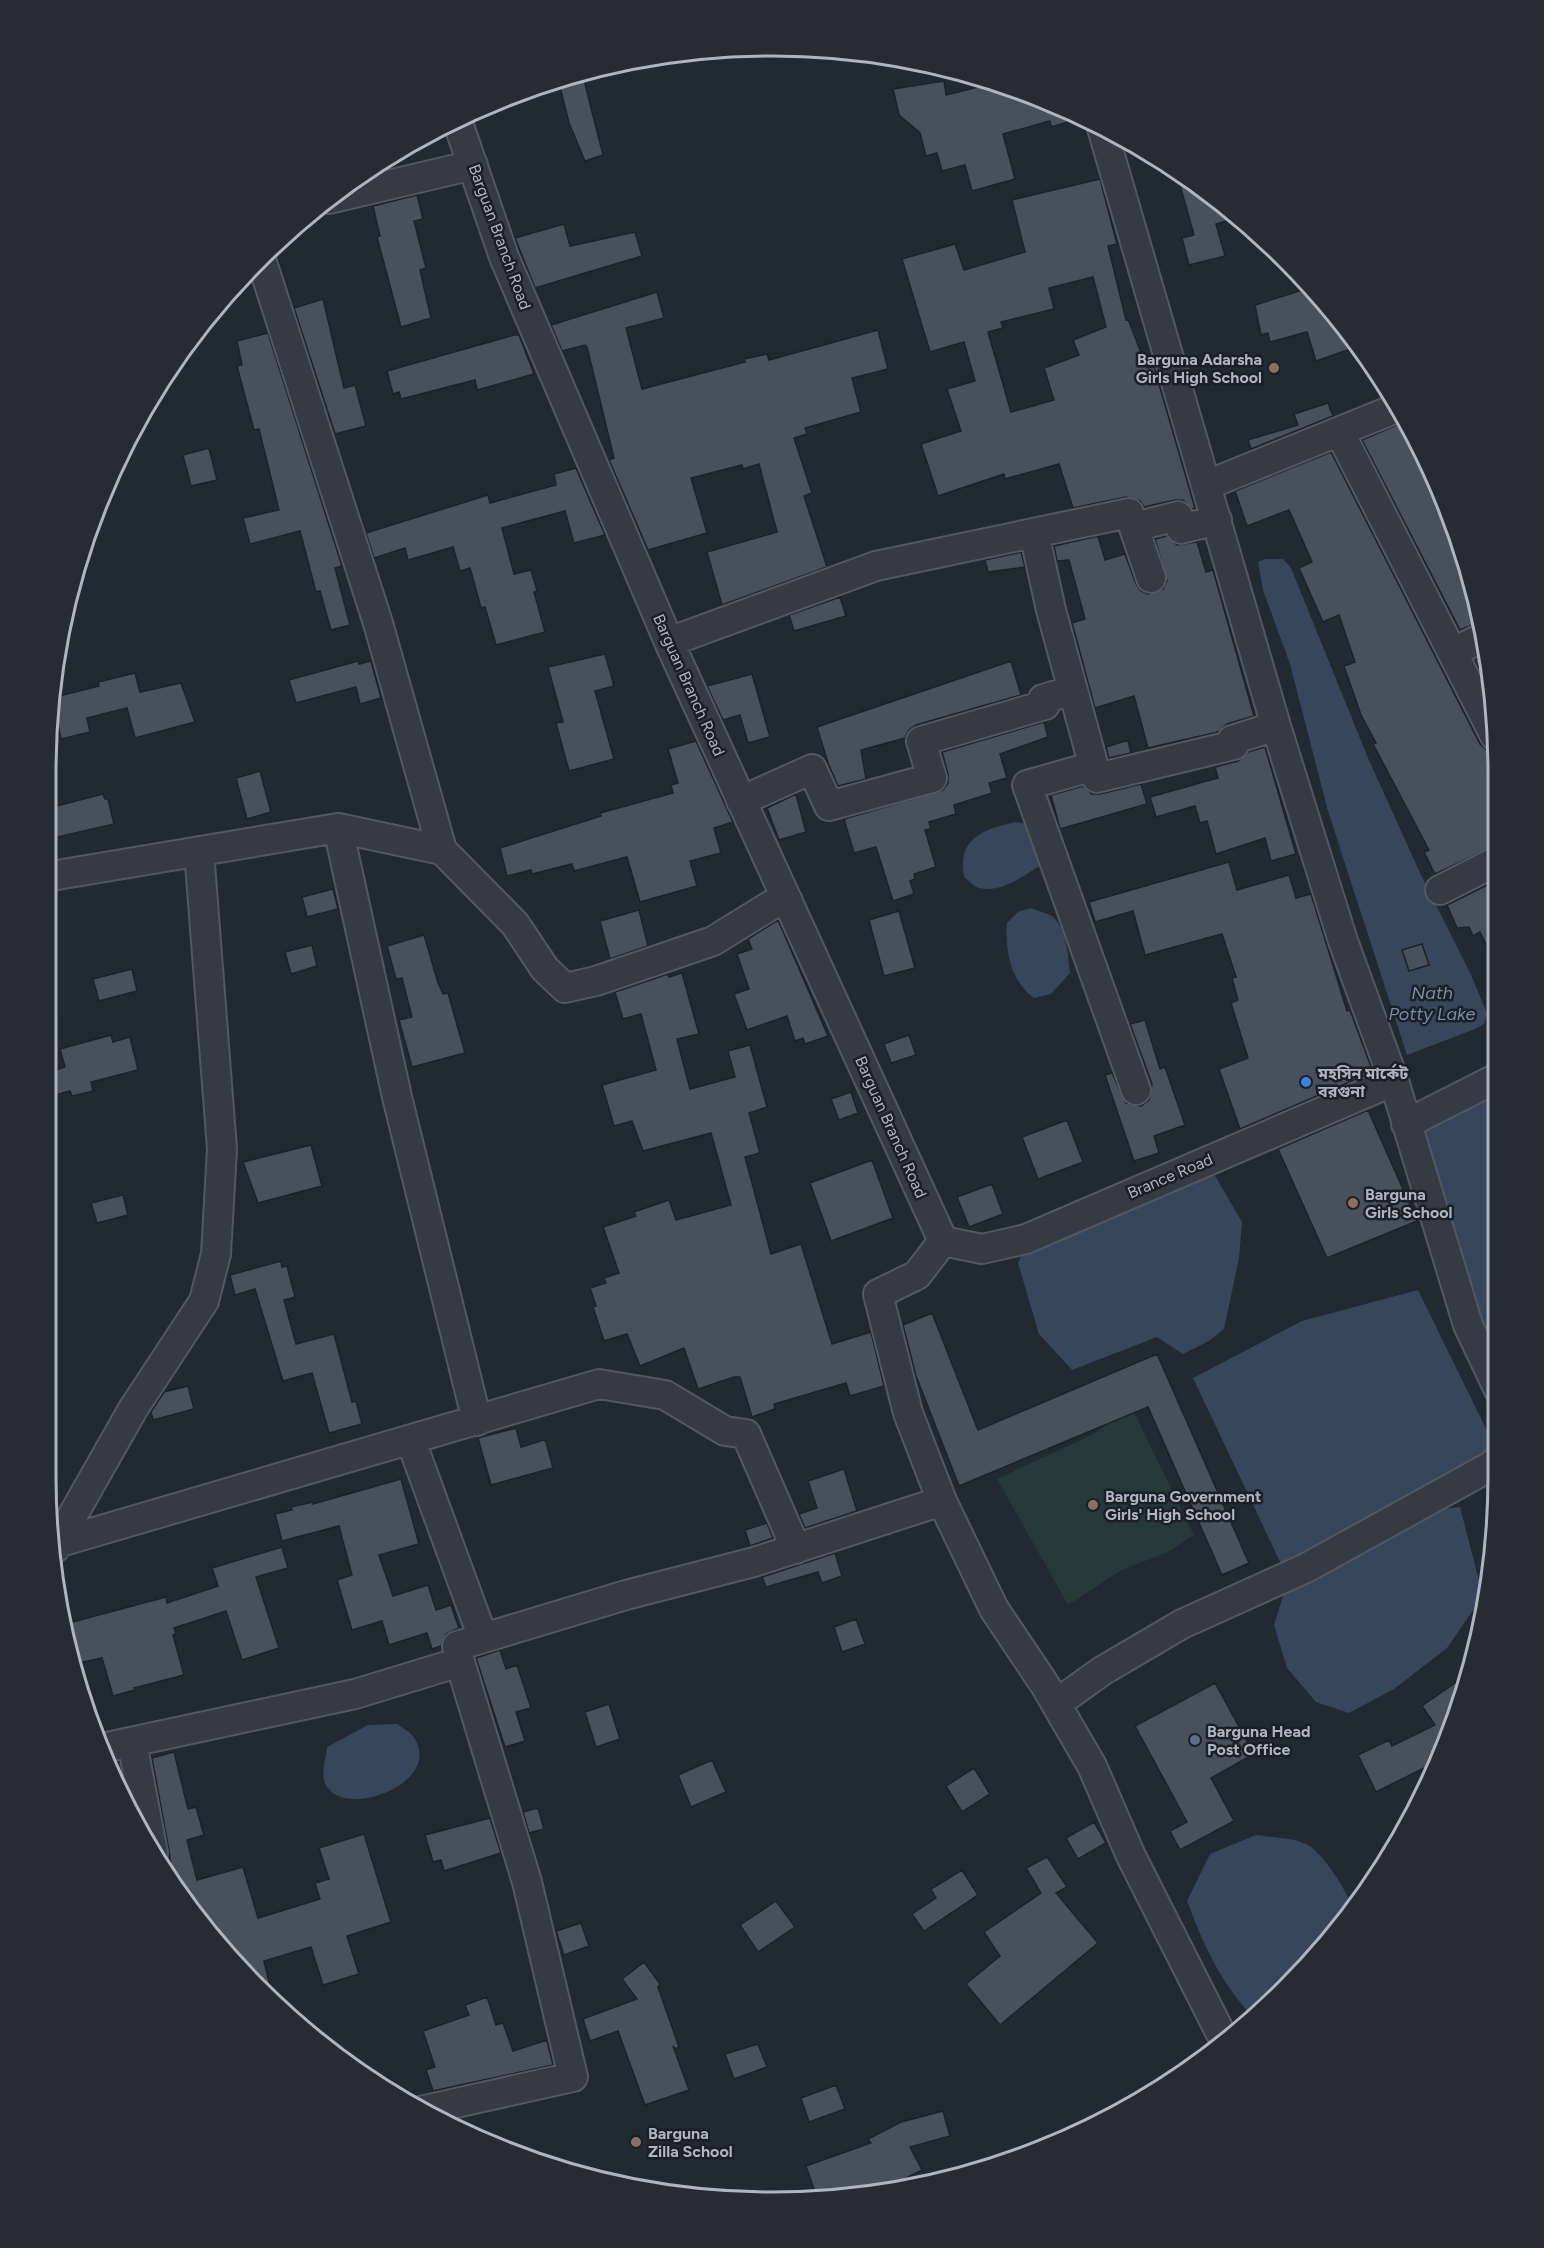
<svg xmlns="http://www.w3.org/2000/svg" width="1544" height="2248" font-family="Figtree,'Noto Sans Bengali',sans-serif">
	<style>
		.green { fill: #273838 }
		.water { fill: #38465b; fill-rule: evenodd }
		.building { fill: #48505c; stroke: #1c222a; stroke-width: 1.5; fill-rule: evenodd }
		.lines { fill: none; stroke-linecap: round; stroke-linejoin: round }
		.street-casing { stroke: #525862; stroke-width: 32 }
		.street { stroke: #343b44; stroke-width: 28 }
		.education-dot { fill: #8d6e63; stroke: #1a2028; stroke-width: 2 }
		.shop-dot { fill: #3f7fe0; stroke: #1a2028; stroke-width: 2 }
		.service-dot { fill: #5c6f8a; stroke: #1a2028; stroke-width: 2 }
		.labels { text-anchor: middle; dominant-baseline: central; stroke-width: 5; stroke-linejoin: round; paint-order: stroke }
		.street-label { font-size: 16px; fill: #aeb5c1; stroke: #1a2028 }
		.poi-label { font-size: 16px; font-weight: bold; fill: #aeb5c1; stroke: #1a2028; text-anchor: start }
		.water-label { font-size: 18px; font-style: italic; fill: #7a8da6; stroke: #1a2028 }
		.rim { fill: none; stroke: #aeb5c1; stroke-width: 3 }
	</style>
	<rect width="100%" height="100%" fill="#212933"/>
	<!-- green -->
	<path class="green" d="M1132 1408 1194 1535 1168 1552 1122 1570 1068 1605 997 1479 1093 1434Z"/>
	<!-- water -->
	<path class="water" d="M1265 559H1283L1291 568 1368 758 1421 875 1472 977 1487 1014 1484 1024 1475 1029 1407 1055 1328 811 1290 664 1263 590 1258 562ZM1422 944 1429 965 1409 971 1403 950Z
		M1016 822 1036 826 1042 840 1039 866C1023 877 1000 893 979 888 974 887 968 880 964 877 957 838 984 829 1016 822Z
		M1031 908C1037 911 1048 913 1053 917 1067 930 1068 956 1070 973L1051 994 1034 998C1010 981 1005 950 1007 923L1018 912Z
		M1499 1090V1356H1492L1423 1127Z
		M1214 1174 1242 1222 1239 1258 1224 1329 1209 1341 1183 1354 1157 1337 1072 1370 1039 1334 1018 1263 1024 1250 1128 1202Z
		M1418 1290 1495 1447 1282 1566 1193 1378 1302 1321Z
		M1460 1507 1483 1596 1447 1648 1394 1689 1349 1713 1316 1702 1287 1668 1274 1625 1284 1593 1435 1510Z
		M397 1724C403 1728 412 1733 415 1739 443 1786 335 1823 324 1780 322 1770 326 1757 327 1747L368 1725Z
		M1256 1835C1272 1838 1297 1837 1311 1847 1327 1860 1346 1889 1353 1909L1286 1990 1258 2015 1250 2014C1218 1978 1204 1945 1187 1901L1210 1854Z"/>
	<!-- building -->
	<path class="building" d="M584 80 603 155 585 161 569 123 560 87Z
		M944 81 946 95 994 83 1051 100 1075 114 1071 115 1072 121 1051 127 1050 121 1003 134 1015 179 972 191 965 165 942 171 937 153 926 156 920 133 899 115 893 89Z
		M1175 167 1237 218 1216 224 1225 256 1189 265 1182 238 1194 235Z
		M1100 179 1117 244 1108 246 1126 320 1128 319 1147 368 1154 367 1195 508 1192 509 1183 500H1175L1144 507 1140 501 1126 497 1073 508 1059 464 1005 479 1004 474 938 496 921 444 961 431 947 389 975 381 964 342 930 352 902 259 955 244 964 270 1025 252 1012 200ZM1093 277 1106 327 1073 340 1079 355 1044 368 1054 400 1011 412 988 332 1003 328 1001 322 1054 309 1049 288Z
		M417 195 423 219 414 221 426 268 420 270 431 318 401 327 377 237 380 236 373 206Z
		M564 224 570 246 635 232 642 256 535 288 515 238Z
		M1312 287 1349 330 1359 346 1316 361 1307 332 1270 342 1268 333 1261 335 1255 305Z
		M657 292 664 318 626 328 642 389 745 362 744 359 767 354 769 360 878 330 888 369 852 378 861 412 805 428 807 434 794 438 812 493 804 496 827 567 722 605 707 552 777 532 759 464 743 469 742 465 691 478 707 533 648 550 609 460 614 458 587 347 585 345 562 351 551 325Z
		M323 299 344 388 355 385 366 426 335 434 294 308Z
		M268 333 342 566 335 568 350 625 331 630 320 591 316 592 300 531 250 544 243 518 279 510 259 429 254 430 237 366 242 365 237 341Z
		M514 335H519L534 374 477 390 475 380 401 399 399 392 393 394 387 371Z
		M1328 403 1333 416 1251 449 1248 440 1298 425 1294 414Z
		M1406 421 1424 450 1446 516 1443 517 1455 541 1482 621 1460 630 1362 440Z
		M209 448 217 480 191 486 183 455Z
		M1331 452 1480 744 1487 750 1497 752 1499 844 1435 874 1424 852 1429 850 1373 744 1376 743 1361 715 1344 666 1355 662 1339 615 1323 622 1299 568 1312 562 1289 510 1247 526 1235 491Z
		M576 468 605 535 574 543 565 511 502 528 514 574 531 570 537 591 534 592 545 632 496 645 485 607 481 608 470 568 460 571 453 547 408 560 405 548 374 558 366 533 488 495 490 503 556 485 554 474Z
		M1098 536 1105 560 1125 554 1136 584 1141 591 1148 594 1163 589 1167 581 1155 539 1167 536 1177 545 1197 542 1206 572 1213 570 1254 716 1227 724 1218 732 1148 748 1134 696 1095 708 1072 623 1085 619 1069 560 1057 561 1054 546Z
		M1021 552 1025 567 988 572 985 560Z
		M840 597 846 616 794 631 789 615Z
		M605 654 614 686 595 691 614 759 569 771 556 723 563 722 548 667Z
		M1487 654 1489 667 1491 692 1475 660Z
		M358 661 359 664 371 661 381 698 360 704 356 687 296 703 289 680Z
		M1011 661 1021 695 916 725 909 730 905 738 861 750 866 779 838 786 828 763 817 727Z
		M135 673 140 692 181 683 195 722 135 738 127 708 87 718 90 732 61 739 52 698 99 686 98 682Z
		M752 674 770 737 748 743 740 715 723 720 707 686Z
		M1044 722 1048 737 1000 754 1007 778 989 783 992 793 954 805 956 814 929 822 931 829 925 830 936 867 914 874 915 879 910 881 914 894 893 901 876 847 854 853 844 819 943 790 948 783V774L942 752Z
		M1128 740 1131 753 1109 758 1106 747Z
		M696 741 733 822 714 828 721 853 690 861 697 886 640 902 627 857 574 871 572 864 532 874 531 870 507 876 500 848 601 816 600 813 673 793 671 785 678 783 668 749Z
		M1265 747 1296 854 1271 861 1265 838 1216 854 1207 821 1200 823 1195 806 1156 817 1150 797 1218 778 1215 767 1238 761 1248 752Z
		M260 771 271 812 247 819 236 778Z
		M1141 784 1147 804 1060 829 1051 795 1083 786 1092 794H1100Z
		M103 794 105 799H108L114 824 49 839 45 809Z
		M796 794 806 832 779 840 767 808Z
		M1229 862 1237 890 1289 875 1296 898 1311 894 1347 1011 1350 1010 1373 1072 1240 1129 1219 1069 1248 1058 1231 1003 1238 1000 1232 978 1236 977 1222 934 1145 955 1133 911 1095 922 1089 902Z
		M1499 879V970L1480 932 1473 936 1469 927 1457 928 1447 905Z
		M333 889 338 909 307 917 302 897Z
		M639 910 648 946 610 959 600 921Z
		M899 911 915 968 884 976 869 920Z
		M778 920 828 1036 805 1044 803 1038 795 1041 787 1016 747 1030 734 994 749 989 737 954 752 949 748 939Z
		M424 935 438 983 443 994 448 993 465 1053 412 1067 399 1020 412 1017 402 978 396 979 387 946Z
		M1422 944 1429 965 1409 971 1402 950Z
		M312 945 317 966 291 974 285 952Z
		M132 969 137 991 99 1001 93 979Z
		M682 973 699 1034 677 1039 690 1089 735 1077 728 1051 750 1045 767 1107 749 1113 760 1153 745 1157 771 1254 801 1244 832 1344 871 1332 884 1386 850 1396 846 1383 774 1404 775 1409 752 1417 740 1377H734L698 1389 684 1348 640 1366 627 1334 604 1341 593 1307 596 1306 590 1288 606 1283 604 1278 619 1273 603 1227 636 1216 634 1212 669 1200 676 1220 731 1205 711 1133 643 1151 632 1121 614 1126 602 1085 656 1070 641 1014 623 1019 615 992 668 974 669 977Z
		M1145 1020 1160 1069 1165 1067 1185 1125 1154 1136 1159 1153 1134 1161 1105 1075 1112 1073 1126 1103 1141 1106 1149 1100 1152 1084 1130 1024Z
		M111 1035 113 1042 130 1037 138 1070 91 1082 93 1091 72 1096 70 1091 45 1098V1073L65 1067 60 1049Z
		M909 1035 916 1055 891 1063 884 1044Z
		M851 1092 858 1113 839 1120 831 1099Z
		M1368 1110 1417 1221 1327 1258 1278 1149Z
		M1067 1120 1083 1162 1038 1179 1022 1137Z
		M311 1145 322 1186 258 1203 243 1162Z
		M872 1160 893 1218 831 1241 810 1183Z
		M992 1184 1003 1214 969 1227 957 1197Z
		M123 1195 128 1215 97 1223 91 1203Z
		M281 1261 282 1267 287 1266 295 1297 284 1300 296 1344 334 1334 352 1402 356 1401 362 1424 329 1433 312 1373 283 1381 255 1289 235 1295 230 1275Z
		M932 1313 978 1430 1157 1354 1249 1563 1222 1575 1148 1407 959 1486 916 1376 903 1325Z
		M188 1386 194 1409 153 1420 151 1412 164 1392Z
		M516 1428 521 1447 544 1440 546 1442 553 1468 491 1485 478 1438Z
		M844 1469 857 1511 805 1528 799 1514 817 1508 808 1481Z
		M401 1479 419 1544 379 1555 393 1596 428 1585 436 1610 451 1605 459 1628 446 1634 441 1646 432 1649 427 1633 389 1645 382 1621 352 1630 337 1580 352 1575 339 1526 282 1541 275 1514 292 1510 291 1507 313 1502V1504Z
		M767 1523 773 1538 750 1546 745 1530Z
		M282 1547 288 1568 256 1577 279 1648 242 1660 226 1611 174 1628 176 1634 173 1635 184 1675 134 1688 135 1690 113 1696 102 1658 70 1665 65 1624 166 1597 167 1603 218 1586 212 1568Z
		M835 1553 842 1576 822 1583 818 1572 766 1587 762 1577Z
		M856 1619 865 1644 842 1652 834 1627Z
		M500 1650 506 1669 517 1665 531 1708 516 1712 525 1741 505 1747 476 1658Z
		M1468 1674 1444 1755 1430 1780 1424 1768 1376 1792 1358 1755 1389 1740 1392 1746 1435 1725 1422 1706Z
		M1215 1683 1254 1754 1211 1778 1234 1821 1180 1850 1170 1831 1187 1822 1135 1726Z
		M609 1704 620 1739 596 1747 585 1712Z
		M174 1752 188 1809 196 1807 204 1835 187 1840 197 1880 243 1867 258 1918 320 1899 315 1883 329 1879 319 1848 364 1834 391 1922 347 1936 359 1974 323 1985 311 1947 264 1961 274 2002 167 1880 166 1877 172 1875 169 1850 152 1758Z
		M712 1760 726 1792 691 1807 678 1775Z
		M974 1768 990 1794 962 1812 946 1786Z
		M538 1808 544 1829 529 1833 523 1812Z
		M490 1818 501 1853 444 1871 441 1860 433 1862 425 1835Z
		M1094 1822 1106 1843 1078 1859 1066 1838Z
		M1047 1857 1067 1887 1056 1893 1098 1943 1000 2025 966 1984 1000 1956 984 1932 1041 1893 1026 1868Z
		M962 1870 978 1895 924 1931 912 1914 936 1898 931 1889Z
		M776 1901 795 1927 758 1952 740 1925Z
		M581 1923 589 1946 564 1955 556 1931Z
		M644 1962 660 1984 658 1987 679 2047 675 2049 673 2046 689 2090 645 2105 618 2031 590 2041 583 2019 637 1999 622 1979Z
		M487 1997 496 2025 503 2023 513 2051 547 2040 553 2065 433 2091 426 2070 435 2067 423 2031 469 2015 465 2005Z
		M758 2044 767 2067 734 2079 725 2054Z
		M836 2085 845 2109 809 2122 801 2098Z
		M943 2111 950 2136 910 2147 922 2170 904 2179 909 2190 818 2201 806 2166 871 2143 868 2139 901 2122Z"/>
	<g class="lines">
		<!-- street casing -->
		<g class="street-casing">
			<path id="street" d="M457 120 504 257 669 642 943 1241
				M1102 128 1276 726 1343 941 1394 1081 1468 1325 1499 1390
				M329 199 473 165
				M260 256 378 623 442 850
				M1340 433 1495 736
				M1207 485 1397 408
				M1134 527 1178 516 1181 529 1217 520
				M1034 533 1051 610 1097 778 1234 745 1232 740 1276 726
				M669 642 876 566 1129 513 1151 578
				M1453 652 1486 636
				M1094 766 1027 785 1136 1090
				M741 801 812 769 829 806 932 778 921 741 1045 705 1043 699 1073 690
				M338 828 397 1097 477 1421
				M45 877 338 828 442 850 515 924 545 969 565 988 596 981 713 941 773 904 788 901
				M1440 890 1499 860
				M1406 1124 1499 1077
				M943 1241 917 1275 878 1294 908 1413 942 1501 994 1609 1045 1685 1092 1766 1131 1856 1219 2030 1227 2042
				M943 1241 982 1249 1026 1239 1394 1081
				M411 1441 483 1638
				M57 1543 133 1409 204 1301 216 1254 222 1149 199 851
				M55 1548 57 1543 599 1384 665 1395 725 1431 746 1434 796 1549
				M460 1662 457 1646 626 1595 754 1562 942 1501
				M1056 1704 1102 1671 1182 1624 1306 1568 1491 1466 1499 1459
				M132 1742 153 1853
				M98 1749 355 1694 460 1662 527 1882 573 2077 420 2111"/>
		</g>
		<!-- street -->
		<use href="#street" class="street"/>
	</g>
	<!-- markers -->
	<g class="education-dot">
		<circle cx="1274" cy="368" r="6"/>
		<circle cx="1353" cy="1203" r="6"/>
		<circle cx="1093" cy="1505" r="6"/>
		<circle cx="636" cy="2142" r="6"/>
	</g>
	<circle class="shop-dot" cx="1306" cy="1082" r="6"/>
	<circle class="service-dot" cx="1195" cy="1740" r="6"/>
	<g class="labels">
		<!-- street labels -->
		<g class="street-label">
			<text transform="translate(500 237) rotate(70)">Barguan Branch Road</text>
			<text transform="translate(689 685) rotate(66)">Barguan Branch Road</text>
			<text transform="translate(891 1127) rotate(66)">Barguan Branch Road</text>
			<text transform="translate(1170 1176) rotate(-23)">Brance Road</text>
		</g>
		<!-- poi labels -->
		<g class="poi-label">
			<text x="1262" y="359" text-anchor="end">Barguna Adarsha<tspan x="1262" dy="18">Girls High School</tspan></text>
			<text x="1318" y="1073">মহসিন মার্কেট<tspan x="1318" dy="18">বরগুনা</tspan></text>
			<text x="1365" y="1194">Barguna<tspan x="1365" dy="18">Girls School</tspan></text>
			<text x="1105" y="1496">Barguna Government<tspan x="1105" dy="18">Girls' High School</tspan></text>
			<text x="1207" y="1731">Barguna Head<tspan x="1207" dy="18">Post Office</tspan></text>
			<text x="648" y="2133">Barguna<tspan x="648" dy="18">Zilla School</tspan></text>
		</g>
		<!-- water labels -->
		<g class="water-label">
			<text x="1432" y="993">Nath<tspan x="1432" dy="21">Potty Lake</tspan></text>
		</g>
	</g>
	<!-- crop -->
	<path d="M0 0H1544V2248H0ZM772 56H772A716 716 0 0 1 1488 772V1476A716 716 0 0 1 772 2192H772A716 716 0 0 1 56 1476V772A716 716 0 0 1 772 56Z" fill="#262c34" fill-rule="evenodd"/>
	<path class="rim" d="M772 56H772A716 716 0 0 1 1488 772V1476A716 716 0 0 1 772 2192H772A716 716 0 0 1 56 1476V772A716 716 0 0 1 772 56Z"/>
</svg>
